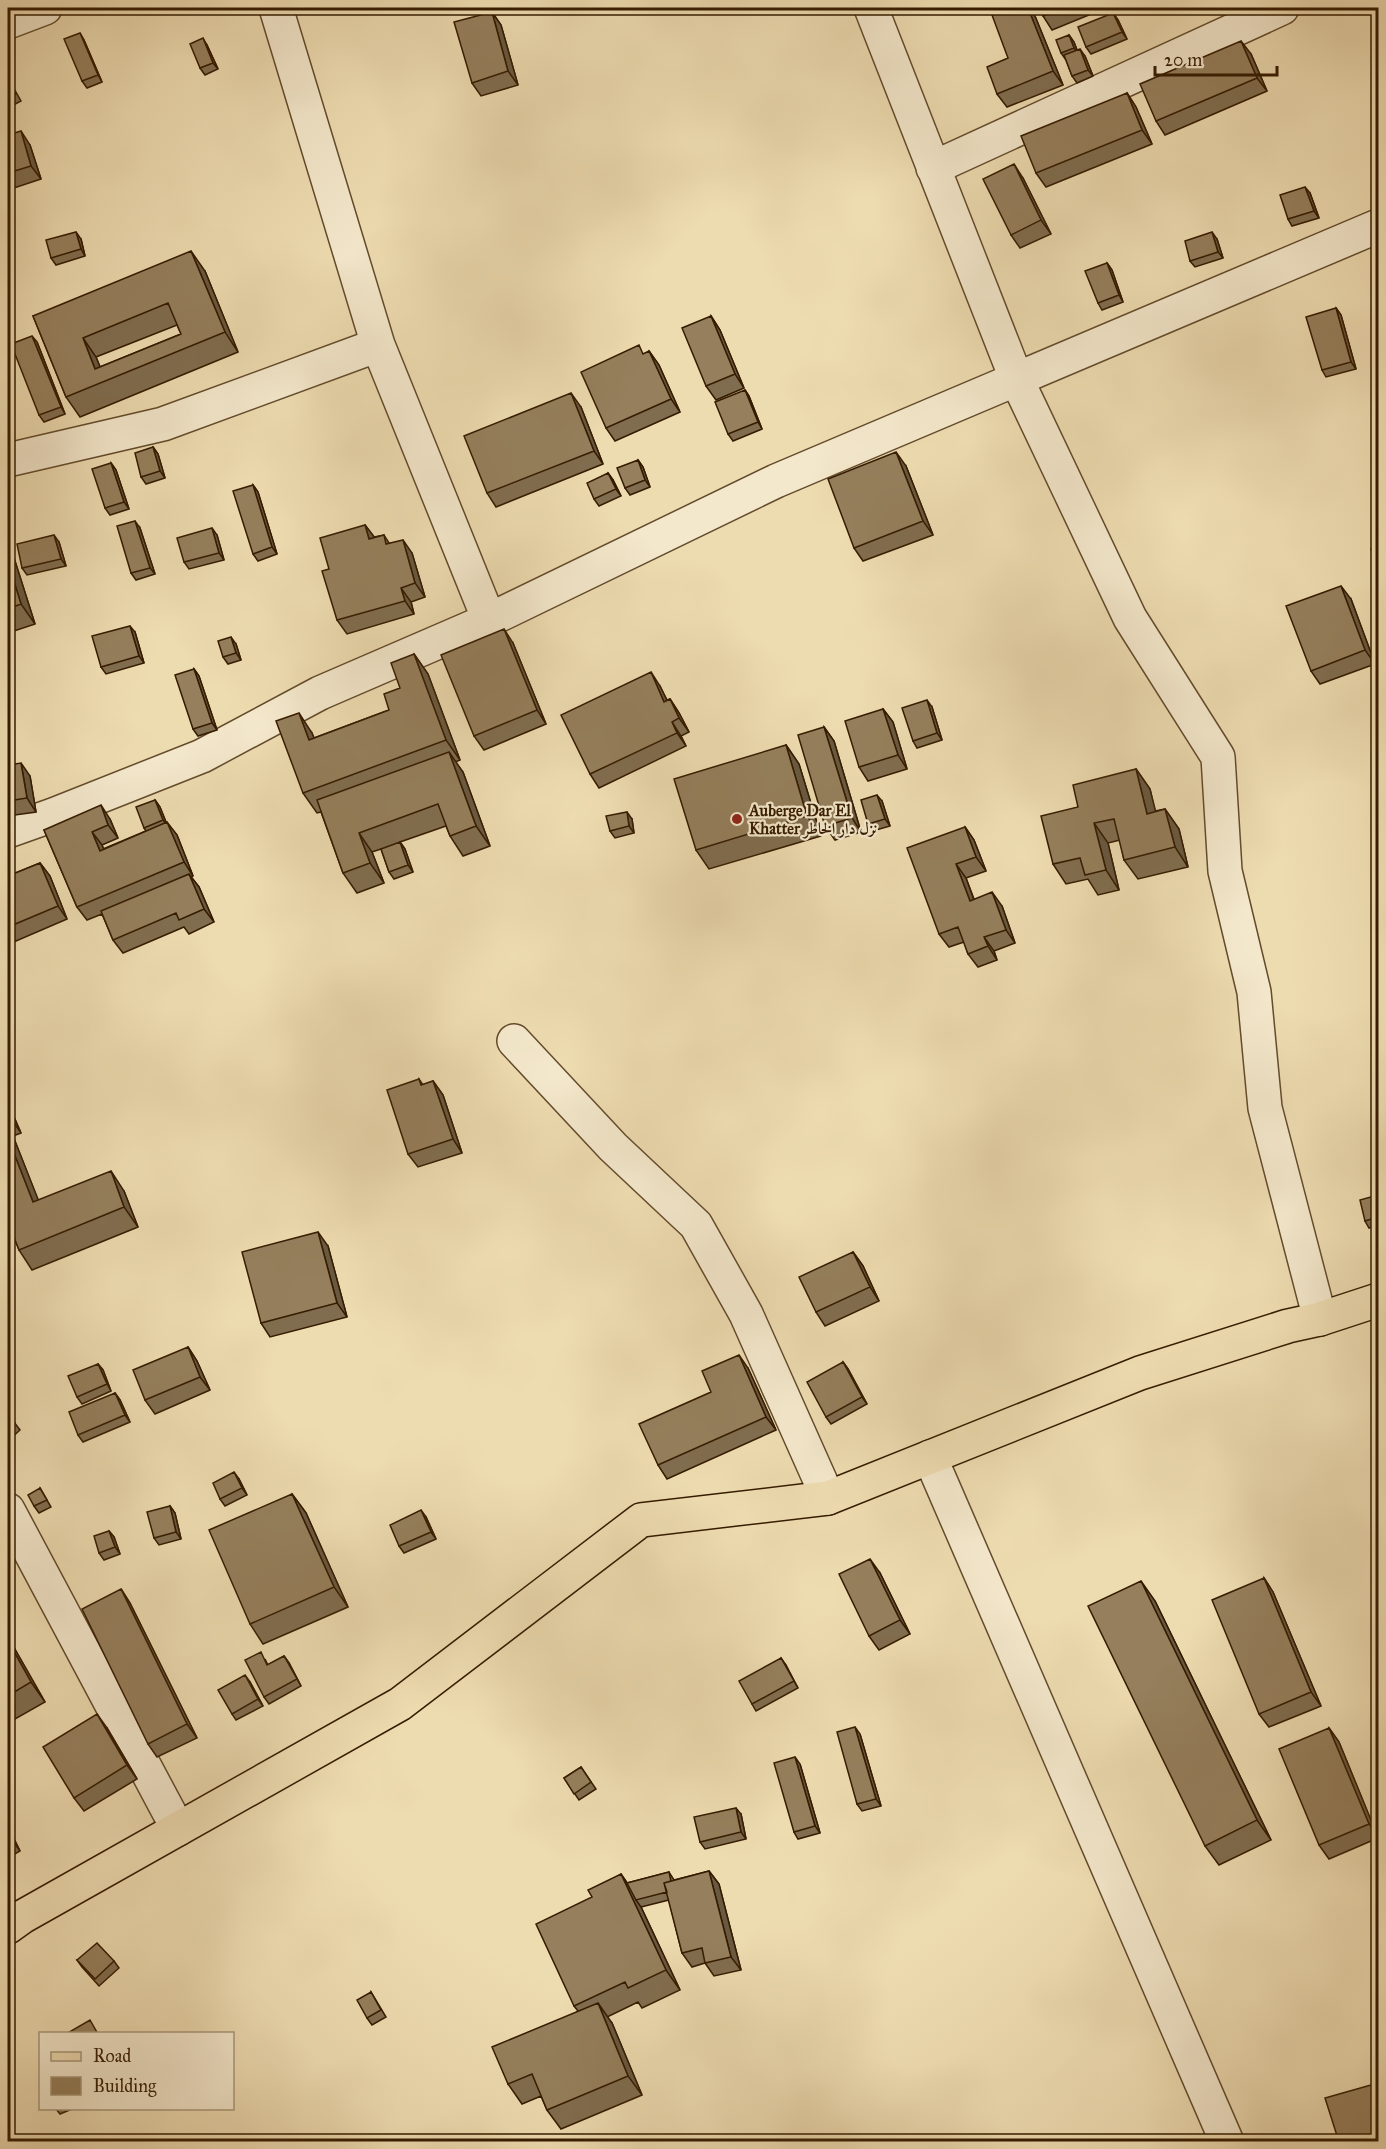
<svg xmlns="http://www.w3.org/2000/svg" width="1386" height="2149" font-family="'IM FELL Great Primer',Amiri,serif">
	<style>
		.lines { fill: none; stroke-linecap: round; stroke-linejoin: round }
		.street-casing { stroke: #634b2c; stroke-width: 36 }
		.primary-casing { stroke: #351b00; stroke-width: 36 }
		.street { stroke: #f4e8cc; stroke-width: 33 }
		.primary { stroke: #eedcb1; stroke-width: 33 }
		.wall { fill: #806d4f; stroke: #351b00; stroke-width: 1.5; fill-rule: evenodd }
		.shaded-wall { fill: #685940; stroke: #351b00; stroke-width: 1.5 }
		.building { fill: #957f5c; stroke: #351b00; stroke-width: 1.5; fill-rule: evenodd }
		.poi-dot { fill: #8f2418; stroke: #f4e8cc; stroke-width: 2 }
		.labels { text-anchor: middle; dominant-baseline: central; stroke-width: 4.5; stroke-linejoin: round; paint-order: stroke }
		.poi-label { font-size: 16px; font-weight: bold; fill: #351b00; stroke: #f4e8cc; text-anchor: start }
	</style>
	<rect width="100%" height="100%" fill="#eedcb1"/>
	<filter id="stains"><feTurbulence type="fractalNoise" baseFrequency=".00333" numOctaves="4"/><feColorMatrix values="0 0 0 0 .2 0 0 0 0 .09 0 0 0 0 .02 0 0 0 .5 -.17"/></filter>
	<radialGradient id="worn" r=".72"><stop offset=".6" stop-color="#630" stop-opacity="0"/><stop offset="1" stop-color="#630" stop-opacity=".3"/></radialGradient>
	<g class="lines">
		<!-- street casing -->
		<g class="street-casing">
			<path id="street" d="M276 8 378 345
				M871 8 1016 378 1130 618 1218 757 1225 871 1254 992 1265 1108 1320 1319
				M8 22 45 8
				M933 168 1282 8
				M8 460 163 424 378 345 489 620
				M8 831 53 815 202 756 320 693 489 620 776 481 1378 226
				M514 1041 613 1147 696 1225 746 1314 828 1498
				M930 1457 1227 2142
				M8 1510 178 1829"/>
		</g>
		<!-- primary casing -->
		<g class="primary-casing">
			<path id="primary" d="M8 1927 22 1917 400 1704 641 1520 828 1498 1140 1373 1288 1326 1320 1319 1378 1300"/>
		</g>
		<!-- street -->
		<use href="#street" class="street"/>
		<!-- primary -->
		<use href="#primary" class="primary"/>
	</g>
	<!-- wall -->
	<path class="wall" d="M1012 8H1030L1035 16 1063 85 1007 107 997 94 1008 58Z
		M1039 8H1106L1052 30 1043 16Z
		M492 12 501 25 518 85 481 96 472 83Z
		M1113 13 1118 20 1127 39 1091 54 1086 47Z
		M80 33 84 40 102 82 87 88 82 81Z
		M1069 35 1074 42 1077 50 1085 56 1093 76 1077 83 1072 76 1066 60 1061 53Z
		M207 45 218 69 205 75 200 68Z
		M1251 54 1267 91 1165 135 1156 121Z
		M8 78 21 101 8 108Z
		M1127 93 1136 107 1152 144 1046 187 1036 173Z
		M8 135 30 145 41 179 8 190Z
		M1023 178 1051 234 1020 248 1011 235Z
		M1310 193 1319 218 1292 226 1288 219Z
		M81 239 85 256 56 265 51 258Z
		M1217 239 1223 258 1195 267 1190 261Z
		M1107 263 1112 270 1123 302 1102 310 1098 303Z
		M205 271 238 352 80 417 66 397 33 316ZM177 325 181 334 100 367 96 357Z
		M1336 308 1341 315 1356 369 1326 377 1322 370Z
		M711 316 720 330 744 388 716 400 706 386Z
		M37 342 65 414 44 422 39 415Z
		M649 351 659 365 680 412 615 441 606 428Z
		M745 390 749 396 762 429 733 441 728 434Z
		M581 407 603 464 496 507 487 493Z
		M153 447 158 454 165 478 146 484 141 477Z
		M638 460 643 467 650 487 630 495 625 488Z
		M111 463 116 470 129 509 110 515 105 508Z
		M906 466 933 535 863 561 854 548Z
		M608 473 613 480 621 496 599 506 594 499Z
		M253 485 258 492 277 554 258 561 253 554Z
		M365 525 374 537 384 535 389 543 412 553 425 597 411 602 414 614 347 634 337 620 329 569Z
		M140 528 155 574 136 580 131 573Z
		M217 535 224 560 189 569 184 562Z
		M8 539 35 624 8 633Z
		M59 542 66 566 27 575 22 568Z
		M1351 599 1375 664 1320 684 1311 671Z
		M135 632 144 663 106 674 101 667Z
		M513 643 546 724 484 750 474 736Z
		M236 644 241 660 228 664 223 657Z
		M414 654 428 674 460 760 455 762 463 772 490 846 463 856 450 836 446 826 400 842 405 849 413 872 394 879 389 872 381 849 372 852 384 883 357 893 343 873 321 812 317 813 303 793 312 733 314 738 389 710 400 688Z
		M194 669 199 676 217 730 198 736 193 729Z
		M660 686 667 700 670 699 679 713 689 732 681 736 686 746 599 788 590 774Z
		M932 707 942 740 917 748 913 741Z
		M883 709 893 722 907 769 868 781 859 767Z
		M824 727 834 741 861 832 835 840 825 826Z
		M786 745 799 764 821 836 709 869 696 850Z
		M8 765 30 776 36 812 8 816Z
		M1136 769 1150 789 1155 811 1165 809 1179 829 1188 867 1138 879 1124 860 1120 840 1108 843 1119 890 1098 895 1088 879 1066 884 1053 864Z
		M155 800 160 807 166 822 177 835 193 876 191 877 199 887 214 922 189 934 184 927 123 953 113 940 102 914 87 920 77 907 44 830 110 819 118 838 102 845 103 849 146 831 144 828Z
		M882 801 890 826 873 831 868 824Z
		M632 819 634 833 615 838 610 831Z
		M965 827 974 840 986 871 966 878 974 899 1002 906 1015 943 994 951 997 960 978 967 968 954 964 942 949 947 939 934Z
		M40 863 50 876 67 919 9 944 8 942V876Z
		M419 1079 423 1085 433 1081 443 1095 462 1153 418 1167 408 1154Z
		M8 1104 11 1110 21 1133 13 1136 38 1200 124 1191 138 1227 32 1270 19 1250 8 1222Z
		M1378 1195V1225L1369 1228 1365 1221Z
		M328 1246 347 1317 270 1337 261 1323Z
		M853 1252 863 1266 879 1301 825 1326 816 1312Z
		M188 1347 197 1361 210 1390 155 1414 145 1400Z
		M843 1362 848 1369 867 1404 831 1424 826 1417Z
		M98 1364 103 1370 111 1391 82 1404 77 1397Z
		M748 1368 776 1430 667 1479 658 1465 711 1392Z
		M115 1393 120 1400 130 1422 83 1442 78 1435Z
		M8 1414 20 1430 8 1441Z
		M239 1479 247 1495 225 1506 220 1499Z
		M40 1488 51 1507 39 1513 34 1506Z
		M292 1494 306 1513 348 1607 263 1644 250 1624Z
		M170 1506 175 1513 181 1539 159 1545 154 1538Z
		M426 1517 436 1539 404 1553 399 1546Z
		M109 1531 114 1537 120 1554 104 1560 99 1553Z
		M880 1573 910 1634 879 1650 869 1636Z
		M1264 1578 1273 1592 1321 1706 1269 1727 1259 1714Z
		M121 1589 130 1603 197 1738 157 1757 148 1744Z
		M1155 1601 1271 1840 1219 1865 1205 1846Z
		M8 1637 45 1702 8 1723Z
		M284 1656 289 1663 301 1686 269 1704 264 1697 265 1659 268 1665Z
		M781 1658 798 1688 756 1711 752 1704Z
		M250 1682 263 1706 236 1720 232 1714Z
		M107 1728 137 1779 84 1811 74 1798Z
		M1329 1728 1339 1742 1378 1838 1329 1859 1319 1845Z
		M860 1734 881 1806 862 1811 857 1804Z
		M800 1764 820 1833 798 1839 794 1832Z
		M581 1767 596 1789 579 1800 564 1778Z
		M741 1814 746 1839 705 1849 700 1842Z
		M8 1830 13 1837 20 1851 8 1858Z
		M709 1871 719 1884 741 1970 714 1976 705 1963 692 1967 682 1953 669 1900 641 1907 680 1990 642 2008 638 2002 607 2017 612 2023 642 2095 561 2129 547 2110 541 2096 522 2104 508 2084 578 2011 574 2006 592 1897 621 1874 627 1883 669 1872 674 1880Z
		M77 1960 114 1961 119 1968 99 1986 82 1967Z
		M371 1992 386 2017 372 2025 367 2018Z
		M56 2109H72L60 2114Z"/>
	<!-- shaded-wall -->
	<path class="shaded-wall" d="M1028 8H1030L1035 16 1063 85 1053 71Z
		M492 12 501 25 518 85 508 71Z
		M1113 13 1118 20 1127 39 1122 32Z
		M80 33 84 40 102 82 98 75Z
		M1069 35 1074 42 1079 55 1074 48Z
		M203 38 207 45 218 69 213 63Z
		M1241 41 1251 54 1267 91 1257 78Z
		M1080 49 1085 56 1093 76 1088 70Z
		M1127 93 1136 107 1152 144 1142 130Z
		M21 131 30 145 41 179 31 166Z
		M1014 164 1023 178 1051 234 1041 220Z
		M1305 187 1310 193 1319 218 1314 211Z
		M76 232 81 239 85 256 81 249Z
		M1212 232 1217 239 1223 258 1218 252Z
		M191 251 205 271 238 352 225 332Z
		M1107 263 1112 270 1123 302 1119 295Z
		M1336 308 1341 315 1356 369 1351 362Z
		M711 316 720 330 744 388 735 374Z
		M32 336 37 342 65 414 61 407Z
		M83 338 96 357 106 381 95 369Z
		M649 351 659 365 680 412 671 399Z
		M745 390 749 396 762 429 758 422Z
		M571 393 581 407 603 464 594 451Z
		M153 447 158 454 165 478 160 471Z
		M896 452 906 466 933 535 923 521Z
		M638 460 643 467 650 487 645 480Z
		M111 463 116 470 129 509 124 502Z
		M608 473 613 480 621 496 616 489Z
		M253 485 258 492 277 554 272 547Z
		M135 521 140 528 155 574 150 568Z
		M365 525 375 538 369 539Z
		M212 528 217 535 224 560 219 553Z
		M54 535 59 542 66 566 61 559Z
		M8 539 35 624 21 604 8 562Z
		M403 540 412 553 425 597 415 583Z
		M1341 586 1351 599 1375 664 1365 650Z
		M401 588 411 602 414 614 405 601Z
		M130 626 135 632 144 663 139 656Z
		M504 629 513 643 546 724 537 710Z
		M231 637 236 644 241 660 236 653Z
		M414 654 428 674 460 760 446 740Z
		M194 669 199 676 217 730 212 723Z
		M651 672 660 686 674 715 664 702Z
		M670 699 679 713 689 732 679 718Z
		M927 700 932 707 942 740 937 733Z
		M883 709 893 722 907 769 898 755Z
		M299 713 312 733 323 760 309 740Z
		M672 722 681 736 686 746 677 733Z
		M824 727 834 741 861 832 852 818Z
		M786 745 799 764 821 836 807 816Z
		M449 752 463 772 490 846 476 826Z
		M21 763 30 776 36 812 27 798Z
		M1136 769 1150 789 1161 833 1147 814Z
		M877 795 882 801 890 826 885 819Z
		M155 800 160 807 168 827 163 820Z
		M101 805 110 819 118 838 108 825Z
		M1165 809 1179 829 1188 867 1175 847Z
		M627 812 632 819 634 833 629 826Z
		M167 822 177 835 193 876 184 862Z
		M1094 823 1108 843 1119 890 1106 870Z
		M965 827 974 840 986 871 976 857Z
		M92 832 102 845 110 864 100 851Z
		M359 833 372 852 384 883 370 863Z
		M400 842 405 849 413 872 408 865Z
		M40 863 50 876 67 919 58 906Z
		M956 864 966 878 979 914 970 901Z
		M189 874 199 887 214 922 204 909Z
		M992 892 1002 906 1015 943 1006 930Z
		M984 937 994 951 997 960 988 946Z
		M433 1081 443 1095 462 1153 453 1139Z
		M8 1104 11 1110 21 1133 8 1114Z
		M8 1129 13 1136 47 1222 33 1202 8 1138Z
		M111 1171 124 1191 138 1227 124 1207Z
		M318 1232 328 1246 347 1317 337 1303Z
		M853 1252 863 1266 879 1301 870 1287Z
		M188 1347 197 1361 210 1390 200 1377Z
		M739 1355 748 1368 776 1430 766 1417Z
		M843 1362 848 1369 867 1404 862 1397Z
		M98 1364 103 1370 111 1391 107 1384Z
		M115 1393 120 1400 130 1422 125 1415Z
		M234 1472 239 1479 247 1495 242 1488Z
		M292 1494 306 1513 348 1607 334 1587Z
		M170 1506 175 1513 181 1539 176 1532Z
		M421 1510 426 1517 436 1539 431 1532Z
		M109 1531 114 1537 120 1554 115 1547Z
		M870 1559 880 1573 910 1634 900 1620Z
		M1264 1578 1273 1592 1321 1706 1311 1692Z
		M1141 1581 1155 1601 1271 1840 1257 1820Z
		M121 1589 130 1603 197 1738 187 1724Z
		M8 1637 45 1702 31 1682 8 1641Z
		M284 1656 289 1663 301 1686 297 1679Z
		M781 1658 786 1665 798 1688 794 1681Z
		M245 1675 250 1682 263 1706 258 1699Z
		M97 1714 107 1728 137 1779 127 1765Z
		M855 1727 860 1734 881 1806 876 1799Z
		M1329 1728 1339 1742 1378 1837 1369 1824Z
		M795 1757 800 1764 820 1833 815 1826Z
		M736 1808 741 1814 746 1839 741 1832Z
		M8 1830 13 1837 20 1851 15 1844Z
		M709 1871 719 1884 741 1970 731 1957Z
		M621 1874 635 1894 636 1900 641 1907 680 1990 666 1970Z
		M598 2003 612 2023 642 2095 628 2076Z"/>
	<!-- building -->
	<path class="building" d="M1012 8H1028L1053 71 997 94 987 67 1008 58 992 15Z
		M1039 8H1064L1043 16Z
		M492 12 508 71 472 83 454 22Z
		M1113 13 1122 32 1086 47 1078 27Z
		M80 33 98 75 82 81 64 39Z
		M1069 35 1074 48 1061 53 1056 40Z
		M203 38 213 63 200 68 190 44Z
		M1241 41 1257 78 1156 121 1140 84Z
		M1080 49 1088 70 1072 76 1064 55Z
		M8 79 16 94 8 99Z
		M1127 93 1142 130 1036 173 1021 136Z
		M21 131 31 166 8 173V135Z
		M1014 164 1041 220 1011 235 983 179Z
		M1305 187 1314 211 1288 219 1280 195Z
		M76 232 81 249 51 258 46 240Z
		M1212 232 1218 252 1190 261 1185 241Z
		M191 251 225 332 66 397 33 316ZM168 303 181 334 95 369 83 338Z
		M1107 263 1119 295 1098 303 1085 271Z
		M1336 308 1351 362 1322 370 1306 317Z
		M711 316 735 374 706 386 682 328Z
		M32 336 61 407 39 415 11 344Z
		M639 345 643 354 649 351 671 399 606 428 581 372Z
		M745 390 758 422 728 434 715 402Z
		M571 393 594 451 487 493 464 436Z
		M153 447 160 471 141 477 135 453Z
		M896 452 923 521 854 548 828 479Z
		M638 460 645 480 625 488 617 468Z
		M111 463 124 502 105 508 92 469Z
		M608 473 616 489 594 499 587 483Z
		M253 485 272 547 253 554 233 491Z
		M135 521 150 568 131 573 117 526Z
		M365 525 369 539 384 535 386 544 403 540 415 583 401 588 405 601 337 620 322 571 329 569 320 538Z
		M212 528 219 553 184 562 177 538Z
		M54 535 61 559 22 568 17 544Z
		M1378 546V568L1371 549Z
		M8 562 21 604 8 609Z
		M1341 586 1365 650 1311 671 1286 606Z
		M130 626 139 656 101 667 92 636Z
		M504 629 537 710 474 736 441 655Z
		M231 637 236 653 223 657 218 641Z
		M414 654 446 740 303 793 276 721 299 713 309 740 389 710 384 694 400 688 391 663Z
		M194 669 212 723 193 729 175 675Z
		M651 672 664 702 670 699 679 718 672 722 677 733 590 774 561 715Z
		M927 700 937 733 913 741 902 708Z
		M883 709 898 755 859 767 845 721Z
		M824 727 852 818 825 826 798 735Z
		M786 745 807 816 696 850 674 779Z
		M449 752 476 826 450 836 438 804 359 833 370 863 343 873 317 800Z
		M21 763 27 798 8 801V765Z
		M1136 769 1147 814 1165 809 1175 847 1124 860 1114 819 1094 823 1106 870 1085 875 1080 858 1053 864 1041 816 1078 807 1073 785Z
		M877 795 885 819 868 824 861 800Z
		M155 800 163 820 144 828 136 807Z
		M101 805 108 825 92 832 100 851 167 822 184 862 77 907 44 830Z
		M627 812 629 826 610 831 606 816Z
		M965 827 976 857 956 864 970 901 992 892 1006 930 984 937 988 946 968 954 958 927 939 934 907 848Z
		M400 842 408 865 389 872 381 849Z
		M40 863 58 906 8 927V876Z
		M189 874 204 909 179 920 176 913 113 940 101 911Z
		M419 1079 421 1085 433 1081 453 1139 408 1154 387 1090Z
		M8 1138 33 1202 111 1171 124 1207 19 1250 8 1222Z
		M1378 1195V1217L1365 1221 1360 1200Z
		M318 1232 337 1303 261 1323 242 1252Z
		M853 1252 870 1287 816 1312 799 1277Z
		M188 1347 200 1377 145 1400 133 1370Z
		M739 1355 766 1417 658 1465 639 1424 711 1392 702 1371Z
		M843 1362 862 1397 826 1417 807 1382Z
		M98 1364 107 1384 77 1397 68 1376Z
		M115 1393 125 1415 78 1435 69 1412Z
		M8 1414 15 1423 8 1430Z
		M234 1472 242 1488 220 1499 213 1483Z
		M40 1488 47 1500 34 1506 28 1495Z
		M292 1494 334 1587 250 1624 209 1530Z
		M170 1506 176 1532 154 1538 147 1512Z
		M421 1510 431 1532 399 1546 390 1525Z
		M109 1531 115 1547 99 1553 94 1536Z
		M870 1559 900 1620 869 1636 839 1574Z
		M1264 1578 1311 1692 1259 1714 1212 1600Z
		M1141 1581 1257 1820 1205 1846 1088 1606Z
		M121 1589 187 1724 148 1744 82 1609Z
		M8 1641 31 1682 8 1696Z
		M261 1652 267 1665 284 1656 297 1679 264 1697 245 1660Z
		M781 1658 794 1681 752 1704 739 1681Z
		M245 1675 258 1699 232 1714 218 1690Z
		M97 1714 127 1765 74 1798 43 1747Z
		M855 1727 876 1799 857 1804 837 1732Z
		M1329 1728 1369 1824 1319 1845 1279 1749Z
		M795 1757 815 1826 794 1832 774 1763Z
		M581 1767 591 1782 574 1794 564 1778Z
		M736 1808 741 1832 700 1842 694 1817Z
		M8 1830 15 1844 8 1849Z
		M709 1871 731 1957 705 1963 702 1948 682 1953 664 1883Z
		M669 1872 671 1881 664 1883 667 1892 636 1900 627 1883Z
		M621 1874 666 1970 628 1988 625 1982 574 2006 536 1924 592 1897 588 1890Z
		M97 1943 114 1961 95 1979 77 1960Z
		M371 1992 381 2010 367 2018 357 2000Z
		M598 2003 628 2076 547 2110 532 2074 508 2084 492 2047Z
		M90 2020 98 2034H66Z
		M1378 2083V2142H1339L1325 2098Z"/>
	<!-- markers -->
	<circle class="poi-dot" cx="737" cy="819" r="6"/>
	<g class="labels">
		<!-- poi labels -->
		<g class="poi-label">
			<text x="749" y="810">Auberge Dar El<tspan x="749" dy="18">Khatter نزل دار الخاطر</tspan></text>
		</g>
	</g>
	<!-- margin -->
	<rect width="1386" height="2149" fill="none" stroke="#eedcb1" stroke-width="30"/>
	<rect x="9" y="9" width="1368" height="2131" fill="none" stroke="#351b00" stroke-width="3"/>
	<rect x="15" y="15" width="1356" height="2119" fill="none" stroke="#351b00" stroke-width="1.5"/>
	<!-- legend -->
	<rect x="39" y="2032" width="195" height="78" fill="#f4e8cc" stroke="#a8967a" stroke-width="1.5"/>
	<rect x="51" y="2052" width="30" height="9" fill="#eedcb1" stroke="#a8967a" stroke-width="1.5"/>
	<text x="93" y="2062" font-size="18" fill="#351b00">Road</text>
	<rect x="51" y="2077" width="30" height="18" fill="#957f5c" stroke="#a8967a" stroke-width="1.5"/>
	<text x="93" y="2092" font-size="18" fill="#351b00">Building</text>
	<!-- scale -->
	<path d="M1155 66v9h122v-9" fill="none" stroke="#351b00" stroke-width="3"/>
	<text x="1164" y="66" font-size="18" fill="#351b00" stroke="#f4e8cc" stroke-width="4.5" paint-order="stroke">20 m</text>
	<rect width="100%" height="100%" filter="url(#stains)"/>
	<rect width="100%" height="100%" fill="url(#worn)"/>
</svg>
